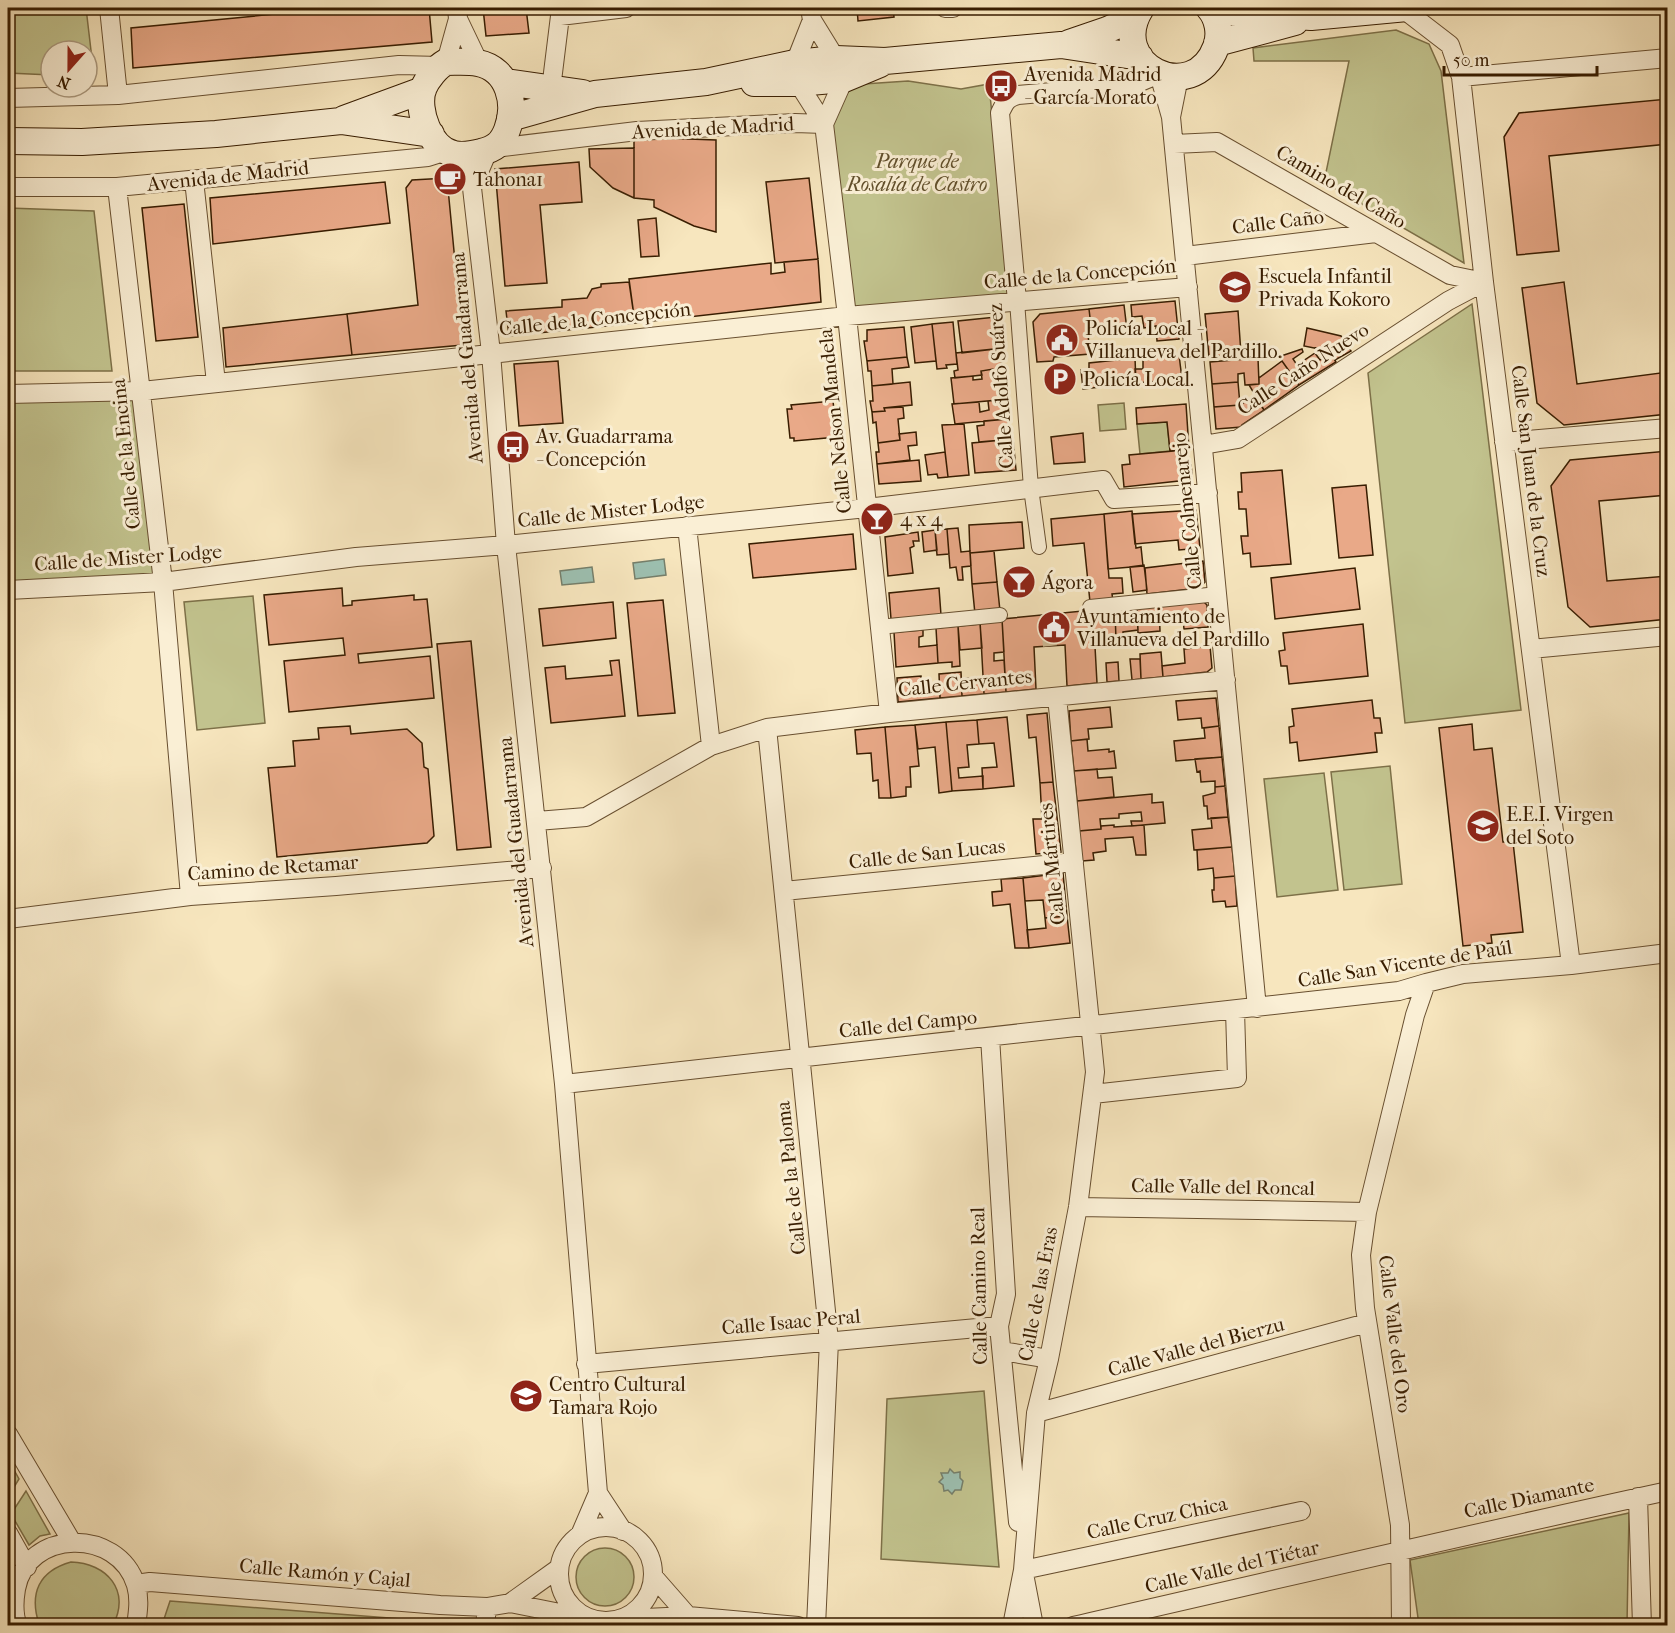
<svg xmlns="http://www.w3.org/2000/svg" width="1675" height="1633" font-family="'IM FELL French Canon',serif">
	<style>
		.green { fill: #c2c38e; stroke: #7d7048; stroke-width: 1.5 }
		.water { fill: #9dc0b1; stroke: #757f6b; stroke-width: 1.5 }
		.building { fill: #e9a988; stroke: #381d01; stroke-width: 1.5 }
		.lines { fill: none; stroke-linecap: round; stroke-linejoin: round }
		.pedestrian-tunnel { stroke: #d1be98; stroke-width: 14; stroke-dasharray: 14 7; stroke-linecap: butt }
		.pedestrian-casing { stroke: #684f30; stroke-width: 16 }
		.minor-casing { stroke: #684f30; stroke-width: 20 }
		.secondary-casing { stroke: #381d01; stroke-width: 28 }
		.pedestrian { stroke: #faefd5; stroke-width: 14 }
		.minor { stroke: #faefd5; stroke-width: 18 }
		.secondary { stroke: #faefd5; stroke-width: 26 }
		.labels { text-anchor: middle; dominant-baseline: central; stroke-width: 6; stroke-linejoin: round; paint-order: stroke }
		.poi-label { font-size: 20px; fill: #381d01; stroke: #faefd5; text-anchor: start }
		.street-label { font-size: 20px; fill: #381d01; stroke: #faefd5 }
		.park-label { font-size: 20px; font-style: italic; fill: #614f2b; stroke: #faefd5 }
	</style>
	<rect width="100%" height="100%" fill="#f7e6be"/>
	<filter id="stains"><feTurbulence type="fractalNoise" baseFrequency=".00333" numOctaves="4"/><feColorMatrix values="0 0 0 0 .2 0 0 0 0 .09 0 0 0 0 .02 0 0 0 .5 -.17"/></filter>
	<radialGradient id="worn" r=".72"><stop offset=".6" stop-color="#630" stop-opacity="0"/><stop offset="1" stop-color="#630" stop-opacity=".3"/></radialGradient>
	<!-- green -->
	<path class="green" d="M8 8H86L94 76 87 75V51H51V75L8 73Z
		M1396 30 1429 44 1441 71 1464 263 1324 182 1349 61H1254L1253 48Z
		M908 81 961 89 989 84 1009 294 853 309 831 129 849 85Z
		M8 208 94 211 112 371H8Z
		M1472 304 1521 710 1405 723 1368 373Z
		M142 391 163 582 8 590V394Z
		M1124 403 1126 429 1100 431 1098 405Z
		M1167 422 1170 451 1140 454 1137 424Z
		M253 596 265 723 197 730 184 602Z
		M1390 766 1402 884 1344 890 1331 772Z
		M1324 773 1338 890 1277 897 1264 779Z
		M984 1391 999 1567 881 1559 887 1399Z
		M8 1459 19 1479 8 1497Z
		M26 1491 50 1534 40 1536 29 1545 11 1514Z
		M1629 1513 1627 1625H1419L1410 1560Z
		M576 1577a29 29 0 1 1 58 0a29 29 0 1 1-58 0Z
		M71 1562C107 1563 131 1591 113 1625L39 1624C29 1593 39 1571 71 1562Z
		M170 1601 467 1624 162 1625Z"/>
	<!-- water -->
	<path class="water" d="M664 559 666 575 635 579 633 563Z
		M592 567 594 582 562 585 560 571Z
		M950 1469 954 1473 960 1472V1478L963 1481 961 1490H955L952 1494 948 1490 944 1491 943 1485 939 1482 943 1478 941 1473H948Z"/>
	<!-- building -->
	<path class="building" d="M141 8H176L142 12Z
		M338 8H429L432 42 133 68 131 28Z
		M483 8H526L529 33 486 36Z
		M857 8H893L894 17 858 21Z
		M1668 99V144L1549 156 1559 251 1517 255 1504 137 1519 113Z
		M634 137 716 140V232L694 226 654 207V200L634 198Z
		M634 148V198L613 188 590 167 589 149Z
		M579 162 582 202 540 205 547 283 505 286 495 169Z
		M447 178 463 345 352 355 347 314 418 305 406 188 412 180Z
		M809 178 818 259 775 263 766 182Z
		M385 182 390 223 213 244 210 198Z
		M184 204 198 337 156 341 142 208Z
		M656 218 659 256 641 257 638 220Z
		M818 259 821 302 635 323 629 279 771 263V274L785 272 784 262Z
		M629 282 635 323 509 336 506 311 562 307V300L587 298 592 289 601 287V284Z
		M1564 282 1577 384 1668 372V414L1564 425 1537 403 1522 288Z
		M1175 301 1179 339 1157 341 1156 326 1144 328 1142 316 1132 317 1131 305Z
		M1124 305 1127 330 1108 332 1107 324 1091 326 1089 309Z
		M1089 309 1091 326 1087 325 1090 354 1054 357 1053 361 1037 362 1033 322 1040 314Z
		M1238 311 1241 354 1209 357 1205 314Z
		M347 314 352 355 226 367 223 328Z
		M996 317 998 338H1002L1003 348 962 353 958 321Z
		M953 322 957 364 946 365 947 368 937 369 932 324Z
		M932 324 936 361 915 363 911 327Z
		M904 327 907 357 867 361 864 341H867V330Z
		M1307 328 1341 336 1351 351 1335 360 1329 351 1304 346Z
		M1003 348 1004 358H1001L1003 378 994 379 993 369 981 371 982 375 955 378 954 371 958 370 956 353Z
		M1316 348 1329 351 1336 362 1299 385 1282 361 1281 356 1302 349 1303 352 1293 359 1297 365 1315 353 1320 360 1322 359Z
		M1179 355 1182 379 1136 383 1135 369H1143V358Z
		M907 357 909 367 892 369 893 384 872 386 871 371H868L867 361Z
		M1135 358 1136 383 1083 389 1081 370 1089 369V363Z
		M1258 358 1259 384 1245 385 1244 373 1238 374V382L1212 384 1210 362Z
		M558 361 563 423 519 426 514 364Z
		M1282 361 1299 385 1264 410 1249 385 1259 384V378Z
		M993 369 994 379 1003 378 1004 389H1007L1009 399 954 404 951 378 973 376V380L982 379 981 371Z
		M910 382 912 405 884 408 885 411 872 412 870 401H873L872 386Z
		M1238 382 1240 405 1214 407 1212 384Z
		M1254 396 1264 410 1242 425V427L1216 429 1214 407 1240 405Z
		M1009 399 1010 408 1006 409 1007 419 955 424 952 404 979 402 980 412 989 410 988 401Z
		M833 401 837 437 794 441V438H790L787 409H792L791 405Z
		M1186 404 1189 449 1170 451 1167 422 1137 424 1136 408Z
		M903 407 904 418 898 419 900 440 878 443 876 422 873 423 872 412 885 411 884 408Z
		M1007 419 1013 439 979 442 977 426 984 425V421Z
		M964 424 969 475 948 477 942 425Z
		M916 432 917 445 908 446 910 460 877 464 876 452H879L878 443 900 440 899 434Z
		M1083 433 1085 462 1054 464 1051 437Z
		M1013 439 1016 470 975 473 972 443Z
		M1185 450 1186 461 1191 465 1192 474 1188 480 1124 487 1122 465 1130 464 1129 455Z
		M1668 451V495L1599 501 1607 581 1668 576V619L1590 627 1568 607 1551 486 1570 460Z
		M945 452 948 477 938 478 937 474 928 475 925 455Z
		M919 460 921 481 879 484 877 464Z
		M1282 470 1291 564 1251 567 1250 553 1243 554 1241 536H1248L1246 509H1239L1238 492H1242L1241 473Z
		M1366 485 1373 555 1339 558 1332 488Z
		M1196 510 1200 548 1179 550 1178 540 1135 544 1132 514Z
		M1132 511 1136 548 1141 547 1143 566 1108 569 1104 514Z
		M1104 514 1109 578H1122L1123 593 1112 594 1113 601 1090 602 1084 543 1053 546 1051 519Z
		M1022 522 1024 548 970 553 969 525Z
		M958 528 961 552 970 551 971 566 962 567 963 580H958L956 567 950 568 947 529Z
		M947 529 949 554 937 555 935 530Z
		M935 530 937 550 924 552 922 532Z
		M918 532 919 541H913L914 546 910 548 913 573 888 576 885 537Z
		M853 534 856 569 753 578 749 544Z
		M994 551 997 582 972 584 970 553Z
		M1203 561 1205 582 1199 588 1147 594 1145 568Z
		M1144 565 1147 590 1133 592 1130 567Z
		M1355 568 1360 609 1275 619 1271 578Z
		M997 582 1000 611 975 614 972 584Z
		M342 588 343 606 352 605V601L414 595V600L427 599 432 647 358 654 359 663 430 656 434 698 289 712 284 661 345 655 343 638 269 645 264 595Z
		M939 588 941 615 891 619 889 593Z
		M663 600 675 713 638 716 627 603Z
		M613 602 616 638 543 646 539 609Z
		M1204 602 1207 605 1208 627 1184 629 1183 620 1160 622 1159 606Z
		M1159 606 1160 631 1138 633 1137 608Z
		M1137 608 1138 630 1123 632V639L1116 640 1115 611Z
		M1093 610 1097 683 1067 686 1065 645 1034 647 1036 689 1006 692 1002 619Z
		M1115 611 1116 640H1107L1108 647 1095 648 1093 613Z
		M1002 619 1004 652 994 653V661L1004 660 1006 692 984 694 980 621Z
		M980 624 982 648 960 650 958 626Z
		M1363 624 1368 676 1289 684 1287 666H1281L1279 651 1285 650 1283 633Z
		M958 626 960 666 952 667V662L938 663 936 628Z
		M923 630V636L919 637V647L937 645 938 663 896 667 894 632Z
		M471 641 491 847 457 850 437 644Z
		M1210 646 1212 668 1207 672 1163 677 1162 666 1185 663 1184 649Z
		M1161 652 1163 677 1141 679 1140 654Z
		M1130 659H1140L1141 679 1132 680Z
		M619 660 625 716 551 723 545 668 565 666 566 679 612 675 610 661Z
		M1118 662 1119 681 1107 682 1106 663Z
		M961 672 962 696 940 698 939 674Z
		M921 676 922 693 940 691V698L898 702 897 678Z
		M983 677 984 694 962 696 961 679Z
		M1216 698 1219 726 1202 728 1201 718 1178 720 1176 701Z
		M1372 700 1374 718H1380L1382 733H1375L1377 752 1299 761 1297 742 1290 743 1289 727 1294 726 1292 709Z
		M1110 707 1112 727 1088 729 1089 739 1071 741 1069 711Z
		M1047 713 1053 782 1040 783 1036 737 1029 738 1027 715Z
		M1007 717 1014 786 983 789 982 768 997 767 994 743 979 744 977 720Z
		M977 720 979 744 967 745 969 767 958 768 959 778 983 776V789L952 791 946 722Z
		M946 722 952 791 939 793 935 747 918 749 915 725Z
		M1472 724 1474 750 1492 748 1503 842H1513L1523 932 1491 935 1492 943 1463 946 1439 728Z
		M915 725 919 766 910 767 911 787H906V796L891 798 885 727Z
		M350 726 351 734 407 729 422 743 424 767 428 769 434 836 427 843 277 857 268 768 295 766 293 741 319 739 318 728Z
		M1219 726 1222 757 1176 761 1174 741 1205 738 1204 728Z
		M885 727 891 798H879L878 780 873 781 871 753 857 754 855 730Z
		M1087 739 1088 751 1109 749V752L1114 751 1116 768 1074 771 1071 741Z
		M1222 757 1225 786 1215 787V781L1201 782 1200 771 1197 772 1195 759Z
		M1097 769 1098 778 1112 777 1114 797 1077 801 1074 771Z
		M1053 782 1061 852 1036 854 1033 819H1042L1040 783Z
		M1225 786 1228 817 1208 819 1207 806H1204L1203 796 1215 793V787Z
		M1152 794V803L1163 802 1165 823 1132 826 1131 821H1142L1141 812 1119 814V818L1100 819 1101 829 1079 831 1077 801Z
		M1228 817 1232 847 1194 850 1192 830 1212 828 1211 818Z
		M1114 825V827L1144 825 1146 855H1136L1133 837 1105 839 1106 851 1093 853 1094 860 1082 861 1079 831 1101 829V826Z
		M1232 847 1235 876 1214 878 1213 868 1198 870 1197 850Z
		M1063 873 1067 916 1045 918 1043 900 1025 901 1023 878Z
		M1235 876 1237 906 1226 907 1225 901 1213 902 1212 890H1214V878Z
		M1023 878 1029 948H1015L1010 904 993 906 992 892 1002 891 1001 879Z
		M1067 916 1070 943 1029 948 1027 930 1046 928 1045 918Z"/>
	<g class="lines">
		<!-- pedestrian-tunnel -->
		<path class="pedestrian-tunnel" d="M1047 615 1050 646"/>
		<!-- pedestrian casing -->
		<g class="pedestrian-casing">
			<path id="pedestrian" d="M1017 301 1031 488 1039 547
				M1090 607 1218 594
				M879 627 1000 615"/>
		</g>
		<!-- minor casing -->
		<g class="minor-casing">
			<path id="minor" d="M109 8 118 95
				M810 8 812 20 836 59
				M945 8H953
				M1402 8 1450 45 1461 77 1484 282 1571 965
				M458 19 479 63
				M446 62 458 19 457 8
				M795 63 812 20
				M1461 77 1668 58
				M798 83 824 124 847 316 889 713
				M551 89 560 16 626 8
				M8 98 118 95 399 65 440 66
				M1171 117 1257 1008
				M824 124 844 79
				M1174 144 1217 142 1450 275 1484 282
				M495 148 637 131 795 123 824 124
				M454 154 472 188 491 353 506 545 564 1084 598 1493 623 1531
				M194 180 216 383
				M8 187H117L428 157 447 151
				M117 187 163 582 190 896
				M472 188 488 151
				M1185 256 1376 233
				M1017 301 1000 113C1005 102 1007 98 1018 95L1133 85 1159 74 1171 117 1179 77
				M8 394 142 391 847 316 1188 287
				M1504 442 1668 428
				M1203 445 1238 439 1448 301 1484 282
				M687 526 711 746
				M8 590 163 582 356 557 506 545 867 508 1103 480 1114 499 1208 493
				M1531 649 1668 636
				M767 728 829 1341 816 1626
				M537 821 586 817 711 746 767 728 889 713 1226 680
				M784 891 1074 862
				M8 919 190 896 336 886 542 868
				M990 1037 1006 1294 999 1326 1018 1522
				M564 1084 1399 991 1426 983 1463 974 1571 965 1668 953
				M1093 1094 1237 1078 1235 1010
				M1078 1207 1367 1212
				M1002 1351 1049 1359
				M586 1364 999 1326
				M1036 1413 1367 1323
				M8 1434 72 1542
				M1638 1497 1642 1626
				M559 1574a47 47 0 1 1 94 0a47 47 0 1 1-94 0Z
				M8 1533 27 1567
				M580 1535 598 1493
				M1023 1570 1301 1511
				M653 1576 688 1616
				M1025 1579 1034 1626
				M136 1584 150 1582 440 1605 487 1607 510 1603 590 1619
				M510 1603 559 1568
				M624 1619 688 1616 798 1626
				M18 1626C13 1614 14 1601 16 1589 27 1529 118 1527 136 1585 140 1599 138 1612 136 1626
				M485 1626 487 1607
				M1012 1626 1023 1570 1036 1413 1049 1359 1078 1207 1095 1072 1057 697
				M1073 1626C1271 1581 1469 1534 1668 1491
				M1401 1626 1400 1525 1365 1308 1361 1255 1367 1212 1415 1015 1426 983"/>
		</g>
		<!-- secondary casing -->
		<g class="secondary-casing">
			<path id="secondary" d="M1141 8C1105 65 1193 108 1216 47 1221 34 1218 18 1209 8
				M1212 11 1311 17 1407 8
				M1069 43 1107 30 1136 17
				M1217 43 1295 22
				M446 62C457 62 468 61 478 63 509 69 517 104 507 130 502 143 495 149 481 152 473 154 462 156 454 154 430 149 416 110 423 89 427 79 437 67 446 62Z
				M506 82 583 93
				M754 83H798L844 79 880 64
				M510 118 595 94 706 82 795 63 836 59 885 61 1061 45 1140 57
				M344 119 423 90
				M8 141 82 142 216 134 341 121 431 134"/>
		</g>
		<!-- pedestrian -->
		<use href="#pedestrian" class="pedestrian"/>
		<!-- minor -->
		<use href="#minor" class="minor"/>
		<!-- secondary -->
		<use href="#secondary" class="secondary"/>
	</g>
	<!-- icons -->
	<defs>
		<g id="bus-disc" transform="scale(1.725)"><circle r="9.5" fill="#8f2418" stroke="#faefd5"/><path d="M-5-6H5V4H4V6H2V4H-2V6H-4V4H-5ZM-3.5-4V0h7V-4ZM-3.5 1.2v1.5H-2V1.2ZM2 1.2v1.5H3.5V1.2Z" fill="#fff"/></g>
		<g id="cafe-disc" transform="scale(1.725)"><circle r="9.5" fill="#8f2418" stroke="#faefd5"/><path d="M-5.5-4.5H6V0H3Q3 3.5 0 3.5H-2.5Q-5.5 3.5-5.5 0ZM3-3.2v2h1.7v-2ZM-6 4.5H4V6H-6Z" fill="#fff"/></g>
		<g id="school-disc" transform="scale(1.725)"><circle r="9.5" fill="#8f2418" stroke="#faefd5"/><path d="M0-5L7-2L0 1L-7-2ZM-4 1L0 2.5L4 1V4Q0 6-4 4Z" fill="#fff"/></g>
		<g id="civic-disc" transform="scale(1.725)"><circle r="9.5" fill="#8f2418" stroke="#faefd5"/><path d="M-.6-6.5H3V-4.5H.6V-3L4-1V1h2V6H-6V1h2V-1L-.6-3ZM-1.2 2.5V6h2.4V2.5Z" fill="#fff"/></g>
		<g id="parking-disc" transform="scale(1.725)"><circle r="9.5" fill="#8f2418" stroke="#faefd5"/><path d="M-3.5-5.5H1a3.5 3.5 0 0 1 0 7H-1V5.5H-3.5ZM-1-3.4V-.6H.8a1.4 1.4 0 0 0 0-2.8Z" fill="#fff"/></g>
		<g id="bar-disc" transform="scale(1.725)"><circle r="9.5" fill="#8f2418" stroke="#faefd5"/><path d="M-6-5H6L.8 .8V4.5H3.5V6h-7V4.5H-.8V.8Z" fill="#fff"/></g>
	</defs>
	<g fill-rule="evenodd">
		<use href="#bus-disc" x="1001" y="86"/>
		<use href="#cafe-disc" x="450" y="179"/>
		<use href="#school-disc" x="1235" y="287"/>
		<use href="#civic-disc" x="1062" y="340"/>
		<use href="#parking-disc" x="1060" y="379"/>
		<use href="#bus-disc" x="513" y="447"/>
		<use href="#bar-disc" x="877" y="519"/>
		<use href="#bar-disc" x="1019" y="582"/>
		<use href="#civic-disc" x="1054" y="627"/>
		<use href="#school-disc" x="1483" y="826"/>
		<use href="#school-disc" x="526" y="1396"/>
	</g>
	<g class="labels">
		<!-- poi labels -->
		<g class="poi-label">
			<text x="1024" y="74">Avenida Madrid<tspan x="1024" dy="23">- García Morato</tspan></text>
			<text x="473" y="179">Tahona1</text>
			<text x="1258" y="276">Escuela Infantil<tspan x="1258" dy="23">Privada Kokoro</tspan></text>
			<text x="1085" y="328">Policía Local -<tspan x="1085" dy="23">Villanueva del Pardillo.</tspan></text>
			<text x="1083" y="379">Policía Local.</text>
			<text x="536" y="436">Av. Guadarrama<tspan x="536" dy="23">- Concepción</tspan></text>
			<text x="900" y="519">4 x 4</text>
			<text x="1042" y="582">Ágora</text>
			<text x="1077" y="616">Ayuntamiento de<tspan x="1077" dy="23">Villanueva del Pardillo</tspan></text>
			<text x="1506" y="814">E.E.I. Virgen<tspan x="1506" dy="23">del Soto</tspan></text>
			<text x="549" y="1384">Centro Cultural<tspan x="549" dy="23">Tamara Rojo</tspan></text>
		</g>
		<!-- street labels -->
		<g class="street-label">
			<text transform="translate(713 128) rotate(-3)">Avenida de Madrid</text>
			<text transform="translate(228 176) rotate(-6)">Avenida de Madrid</text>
			<text transform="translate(1341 187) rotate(30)">Camino del Caño</text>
			<text transform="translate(1278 222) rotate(-7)">Calle Caño</text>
			<text transform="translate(1080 274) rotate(-5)">Calle de la Concepción</text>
			<text transform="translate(595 319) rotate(-6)">Calle de la Concepción</text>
			<text transform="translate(467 358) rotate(-95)">Avenida del Guadarrama</text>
			<text transform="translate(1303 369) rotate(-33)">Calle Caño Nuevo</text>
			<text transform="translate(1001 386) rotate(-94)">Calle Adolfo Suárez</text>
			<text transform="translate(835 421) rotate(-96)">Calle Nelson Mandela</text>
			<text transform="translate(126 454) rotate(-96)">Calle de la Encina</text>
			<text transform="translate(1531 471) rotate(83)">Calle San Juan de la Cruz</text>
			<text transform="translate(611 511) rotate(-6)">Calle de Mister Lodge</text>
			<text transform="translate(1187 511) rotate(-96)">Calle Colmenarejo</text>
			<text transform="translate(128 558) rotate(-4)">Calle de Mister Lodge</text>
			<text transform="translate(965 683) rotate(-6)">Calle Cervantes</text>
			<text transform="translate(516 842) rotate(-96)">Avenida del Guadarrama</text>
			<text transform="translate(927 854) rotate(-6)">Calle de San Lucas</text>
			<text transform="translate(1052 864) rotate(-96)">Calle Mártires</text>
			<text transform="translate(273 868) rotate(-4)">Camino de Retamar</text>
			<text transform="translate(1405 964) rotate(-9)">Calle San Vicente de Paúl</text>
			<text transform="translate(908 1024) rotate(-6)">Calle del Campo</text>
			<text transform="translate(791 1178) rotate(-96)">Calle de la Paloma</text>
			<text transform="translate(1223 1187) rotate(1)">Calle Valle del Roncal</text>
			<text transform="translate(979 1286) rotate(-91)">Calle Camino Real</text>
			<text transform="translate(1038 1294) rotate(-79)">Calle de las Eras</text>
			<text transform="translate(791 1322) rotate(-5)">Calle Isaac Peral</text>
			<text transform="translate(1395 1334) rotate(83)">Calle Valle del Oro</text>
			<text transform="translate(1196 1347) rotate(-15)">Calle Valle del Bierzu</text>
			<text transform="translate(1529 1498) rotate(-12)">Calle Diamante</text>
			<text transform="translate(1157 1518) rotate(-12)">Calle Cruz Chica</text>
			<text transform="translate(1232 1567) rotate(-13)">Calle Valle del Tiétar</text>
			<text transform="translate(325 1573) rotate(5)">Calle Ramón y Cajal</text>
		</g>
		<!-- park labels -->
		<g class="park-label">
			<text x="917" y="161">Parque de<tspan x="917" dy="23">Rosalía de Castro</tspan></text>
		</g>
	</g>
	<!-- margin -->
	<rect width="1675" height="1633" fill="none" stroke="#f7e6be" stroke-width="30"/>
	<rect x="9" y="9" width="1657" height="1615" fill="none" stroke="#381d01" stroke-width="3"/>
	<rect x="15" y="15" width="1645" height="1603" fill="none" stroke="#381d01" stroke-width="1.5"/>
	<!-- north arrow -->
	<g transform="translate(69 69) rotate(201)"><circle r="28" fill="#faefd5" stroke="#ac9b80" stroke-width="1.5"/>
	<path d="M0-4.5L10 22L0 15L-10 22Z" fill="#8f2418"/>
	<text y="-9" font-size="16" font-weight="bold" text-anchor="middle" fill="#381d01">N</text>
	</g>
	<!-- scale -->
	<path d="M1444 66v9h153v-9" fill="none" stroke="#381d01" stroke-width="3"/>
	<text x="1453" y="66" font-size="18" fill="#381d01" stroke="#faefd5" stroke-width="4.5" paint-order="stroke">50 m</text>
	<rect width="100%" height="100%" filter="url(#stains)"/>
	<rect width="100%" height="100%" fill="url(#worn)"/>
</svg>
